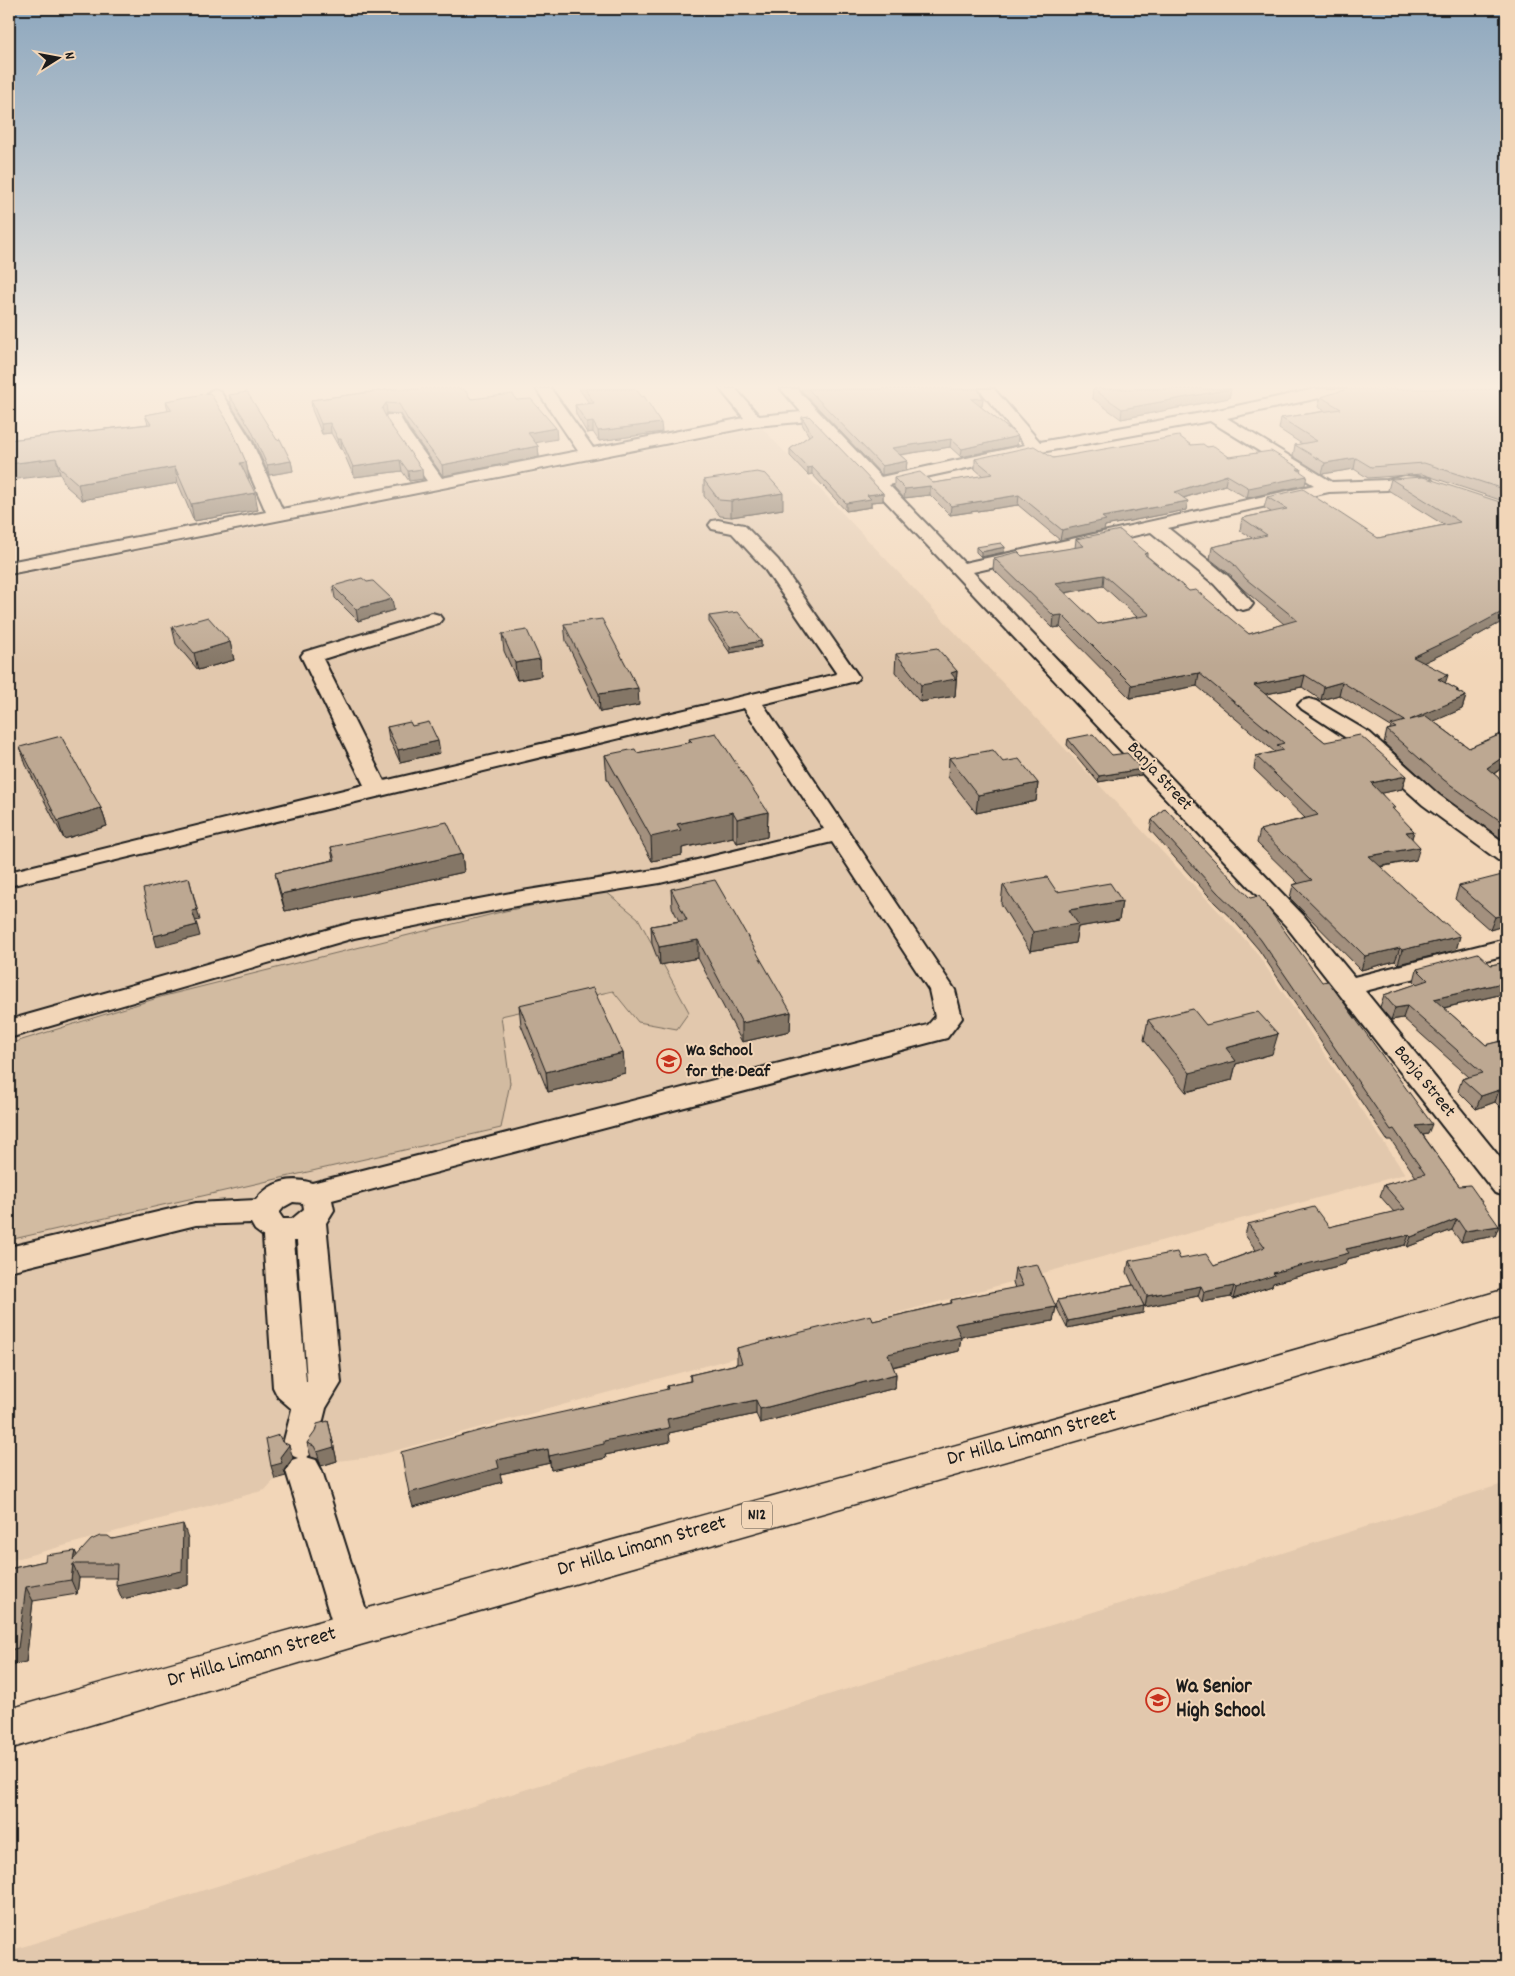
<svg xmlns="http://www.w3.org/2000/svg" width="1515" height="1976" font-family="Dekko,sans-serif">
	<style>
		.built { fill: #e2c8ad }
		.green { fill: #d2bba1; stroke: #776c5e }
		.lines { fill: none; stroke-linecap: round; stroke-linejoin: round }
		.minor-casing { stroke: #1c1c1c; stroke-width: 4 }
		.highway-casing { stroke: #1c1c1c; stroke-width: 3 }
		.minor { fill: #f2d6b8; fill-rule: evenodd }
		.highway { fill: #f2d6b8; fill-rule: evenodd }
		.wall { fill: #a3907e; stroke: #1c1c1c; fill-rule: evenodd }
		.shaded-wall { fill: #847666; stroke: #1c1c1c }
		.building { fill: #bda892; stroke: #1c1c1c; fill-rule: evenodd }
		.labels { text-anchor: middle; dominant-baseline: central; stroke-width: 4; stroke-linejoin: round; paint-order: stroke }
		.shield { fill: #f2d6b8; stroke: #5c544b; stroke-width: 1 }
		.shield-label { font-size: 16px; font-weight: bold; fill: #1c1c1c }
		.street-label { font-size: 18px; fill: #1c1c1c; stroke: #f2d6b8 }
		.poi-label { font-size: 18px; font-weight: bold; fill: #1c1c1c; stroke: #f2d6b8; text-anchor: start }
		.near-street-label { font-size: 21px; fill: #1c1c1c; stroke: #f2d6b8 }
		.near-poi-label { font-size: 21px; font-weight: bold; fill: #1c1c1c; stroke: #f2d6b8; text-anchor: start }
	</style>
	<rect width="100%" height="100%" fill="#f2d6b8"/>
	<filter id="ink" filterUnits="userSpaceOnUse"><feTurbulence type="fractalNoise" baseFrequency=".02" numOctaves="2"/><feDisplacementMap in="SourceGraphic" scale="10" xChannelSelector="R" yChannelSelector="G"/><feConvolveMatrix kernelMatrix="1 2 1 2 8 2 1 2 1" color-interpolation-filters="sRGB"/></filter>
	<g filter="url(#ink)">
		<!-- built -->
		<path class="built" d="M762 428 1254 949 1405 1174 372 1457 337 1461 275 1479 265 1490 9 1561V577Z
			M1506 1483V1967H9V1951Z"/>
		<!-- green -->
		<path class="green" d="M605 891 638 918 689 1012 677 1029 638 1022 613 991 501 1016 510 1083 501 1128 9 1240V1044L164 996 505 911Z"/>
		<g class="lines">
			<!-- minor casing -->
			<g class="minor-casing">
				<path id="minor" d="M215 389 220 391 251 440 282 509 427 481 392 432 385 418 387 415H399L408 431 442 478 578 451 536 389H551L593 448 744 418 720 389H736L759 416 801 412 781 389H797L881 477 1025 445 979 389H994L1040 442 1213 411 1315 389H1345L1343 392 1338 394 1227 418 1332 482 1387 480 1405 476 1430 478 1433 482 1430 486H1405L1387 490 1329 492 1168 528 1228 576 1250 600 1253 604 1250 608 1243 610 1236 608 1214 584 1151 532 973 572 1304 916 1354 977 1506 939V955L1365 991 1506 1165V1196L1495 1193 1286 926 810 421 755 426 9 574V562L266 512 235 440 207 394 210 391ZM1210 421 1314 485 964 563 889 485 1036 453Z
					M718 520 744 525 778 560 859 677 856 681 763 704 955 990 962 1018 947 1038 332 1200 334 1210 326 1223 341 1383 326 1408 317 1444 312 1454 306 1457 316 1460 322 1471 372 1629 366 1641 353 1647 340 1641 334 1629 286 1471 292 1460 298 1458 288 1454 283 1444 292 1409 278 1397 273 1387 263 1236 255 1230 251 1223 196 1225 9 1271V1247L196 1203 256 1200C269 1182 291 1176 312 1183L928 1025 935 1017 929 990 832 842 660 883 516 906 354 938 9 1038V1020L351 923 516 892 660 869 824 829 744 708 9 886V872L364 785 301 656 304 652 432 613 439 615 442 619 439 623 323 659 384 781 837 674 764 568 732 533 712 529 709 525 712 521ZM293 1202 303 1203 304 1209 292 1219H283L279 1213 284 1207ZM294 1241H297L307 1381H306Z
					M1309 699 1316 701 1370 733 1439 795 1506 844V862L1498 860 1423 805 1354 743 1302 709 1298 705 1302 701Z"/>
			</g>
			<!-- highway casing -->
			<g class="highway-casing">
				<path id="highway" d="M1506 1289V1315L1280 1383 353 1647 9 1749V1709C507 1567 1009 1434 1506 1289Z"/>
			</g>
			<!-- minor -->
			<use href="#minor" class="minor"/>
			<!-- highway -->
			<use href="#highway" class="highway"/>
		</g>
		<!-- wall -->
		<path class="wall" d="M391 389H464L471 399 516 400 557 439 535 442 538 446 539 457 443 476 410 430 401 414 387 413 385 416 389 423 423 479 409 481 402 471 354 477 342 449H340L331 433 322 434 312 410 311 400Z
			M579 389H636L662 432 599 441 593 432 587 433 576 414 575 405 589 403Z
			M800 389H978L983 398 982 406H980L1018 436 1017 445 961 457 950 447 900 455 907 461 906 470 882 475Z
			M1093 389H1231L1229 398 1121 419 1092 398Z
			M1506 389V502L1422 474 1368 478 1354 469 1322 474 1293 456 1295 445 1302 444 1279 429 1281 418 1325 411 1318 407 1321 397Z
			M229 395 291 461 293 471 269 475 253 439 231 405Z
			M166 401 246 462 249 478H248L258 510 194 521 178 483 82 500 66 486 60 474 9 440 148 424 145 415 168 411Z
			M802 417 883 493V501L871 502V507L846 511 812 474 808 475 790 456V449L809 436 802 424Z
			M1191 445 1207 447 1229 457 1300 471 1305 485 1247 498 1225 485 1184 498 1186 510 1105 526 1104 530 1060 540 1018 505 950 515 930 495 904 498 894 487V478L933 483 983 476 975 469V459L1053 458Z
			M1391 479 1506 504 1498 624 1455 648 1424 662 1445 683 1458 690V692L1466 696 1462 709 1433 721 1469 748 1506 732V765L1494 774 1506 784V842L1440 794 1384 743 1387 730 1390 729 1391 727 1339 695 1321 700 1302 687 1266 694 1325 742 1406 776 1402 789 1381 793 1394 811 1414 831 1412 838 1416 860 1380 867 1442 923 1460 936 1456 950 1398 964 1395 961 1361 970 1290 898 1293 885 1298 883 1257 843 1260 830 1305 818 1254 769 1256 756 1275 752 1197 686 1130 698 1060 627 1053 628 993 569 994 558 1022 556 1075 548 1076 539 1147 553V556L1189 591 1249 634 1284 624 1244 590 1231 577 1232 576 1210 559 1212 547 1252 538 1240 530 1242 518 1271 512 1264 508 1267 497 1378 538 1444 525 1388 490ZM1103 586 1137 617 1098 624 1065 593Z
			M704 480 783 509 731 517 720 516 704 496Z
			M976 547H1005L1004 552 981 557 976 552Z
			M333 586 394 610 358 621 335 598Z
			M709 616 761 641V647L730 653 709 622Z
			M564 624 639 705 600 712 566 641Z
			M172 627 230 642 234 660 198 670 176 644Z
			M502 634 540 659 541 676 517 680 504 651Z
			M896 654 957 671 955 696 920 702 895 672Z
			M1506 654V665L1503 664Z
			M412 726 440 753 400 762 389 739 387 727Z
			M689 739 768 812 767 837 737 843 733 837 682 848V855L652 861 607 779 605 755 637 753 690 743Z
			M1068 739 1112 755 1141 775 1098 782 1067 745Z
			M20 747 101 808 107 826 64 839 26 765Z
			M949 758 1003 762 1038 783 1036 801 976 813 948 777Z
			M1165 808 1428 1134 1423 1135 1459 1186 1499 1226 1495 1236 1461 1242 1452 1230 1407 1247 1405 1245 1347 1259 1345 1264 1273 1283 1272 1286 1233 1299 1231 1297 1202 1302 1198 1296 1145 1307 1142 1302 1143 1313 1067 1328 1056 1306 1058 1300 1111 1290 1112 1289 1133 1285 1127 1272 1129 1261 1180 1259 1214 1266 1256 1250 1245 1235 1248 1224 1329 1227 1394 1212 1380 1196 1384 1185 1416 1177 1391 1140H1387L1259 950 1235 922 1215 903 1150 830 1152 820Z
			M331 847 462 854 464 872 285 911 279 891 275 873 333 860Z
			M1003 885 1122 901 1119 920 1078 927 1075 943 1030 951 1001 904Z
			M1459 886 1506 925 1490 930 1455 899Z
			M671 889 791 1012 790 1031 742 1042 698 958 660 965 652 944 651 926 679 921 672 907Z
			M1506 962V998L1503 994 1444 1008 1486 1045 1506 1040V1113L1495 1102 1476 1109 1458 1091 1462 1079 1469 1077 1403 1018 1391 1020 1380 1007 1384 995 1417 984 1414 981 1417 969 1491 965Z
			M519 1005 623 1053 625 1073 548 1092 521 1025Z
			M1148 1020 1206 1025 1272 1054 1236 1064 1232 1080 1186 1092 1144 1040Z
			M1506 1141V1151L1504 1148Z
			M1015 1268 1056 1307 1053 1321 961 1337 959 1351 893 1367 896 1374 895 1388 760 1423 756 1414 669 1433 670 1442 605 1455 606 1458 551 1470 550 1463 500 1474 502 1482 413 1507 667 1389V1386L690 1381V1375L737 1364V1348L873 1321 951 1303V1300L1015 1288 1013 1282Z
			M328 1421 337 1461 321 1466 318 1459 311 1457 307 1443Z
			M188 1538V1585L122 1599 116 1578H79L77 1594 33 1601 26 1662 9 1569 45 1561 75 1551 77 1556 112 1539Z"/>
		<!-- shaded-wall -->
		<path class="shaded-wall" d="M1231 389 1229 398 1121 419 1122 409Z
			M983 398 982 406 971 408V399Z
			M386 403 387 413 383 419 382 409Z
			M593 422V432L587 433V423Z
			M330 423 331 433 322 434 321 424Z
			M661 423 662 432 599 441 598 431Z
			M556 428 557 439 529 444 528 433Z
			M1018 436 1017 445 961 457 962 449Z
			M338 439H341L342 449H340Z
			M951 439 950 447 892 456V448Z
			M538 446 539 457 443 476 442 465Z
			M56 458 60 474 9 480V464Z
			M1356 458 1354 469 1322 474 1325 463Z
			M400 460 402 471 354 477 353 467Z
			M291 461 293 471 269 475 267 465Z
			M907 461 906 470 882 475V466Z
			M246 462 249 478 243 479 240 463Z
			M175 467 178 483 82 500 78 484Z
			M812 467V474L808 475V468Z
			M422 469 423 479 409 481 408 471Z
			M1297 469H1301L1299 477 1307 476 1305 485 1247 498 1249 488Z
			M1227 475 1225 485 1173 501 1175 492Z
			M930 486V495L904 498 905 489Z
			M255 493 258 510 194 521 191 504Z
			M783 493V509L731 517V501Z
			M883 493V501L871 502V507L846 511V503L867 495Z
			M1019 495 1018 505 950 515 951 506Z
			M1188 501 1186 510 1105 526 1104 530 1060 540 1062 530 1102 517Z
			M1005 547 1004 552 981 557V552Z
			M1104 575 1103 586 1053 595 1055 583Z
			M392 599 394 610 358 621 356 609Z
			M1506 610V622L1498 624 1455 648 1410 669 1413 657 1502 612Z
			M1062 615 1060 627 1053 628 1054 616Z
			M761 641V647L730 653V647Z
			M230 642 234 660 198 670 194 653Z
			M540 659 541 676 517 680 515 663Z
			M957 671 955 696 920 702 921 685 951 673Z
			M1199 673 1197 686 1130 698 1132 685Z
			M1305 675 1302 687 1251 697 1254 685Z
			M1448 675 1444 687 1438 679Z
			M1342 682 1339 695 1321 700 1324 687Z
			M638 688 639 705 600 712 599 694Z
			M1458 690 1455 701 1466 696 1462 709 1407 733 1410 720Z
			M438 741 440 753 400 762 398 750Z
			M1506 755V765L1483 781 1487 768Z
			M1142 769 1141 775 1098 782 1099 776Z
			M1406 776 1402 789 1367 796 1371 783Z
			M1038 783 1036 801 976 813 978 795Z
			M101 808 107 826 64 839 58 821Z
			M733 812V837L682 848V855L652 861 651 837 677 824Z
			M768 812 767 837 737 843V819Z
			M1414 831 1410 844 1406 832Z
			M1420 847 1416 860 1365 869 1369 856Z
			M462 854 464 872 285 911 281 894Z
			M189 878 200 920 195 921 192 911Z
			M1122 901 1119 920 1078 927 1075 943 1030 951 1033 932 1069 910Z
			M1506 914V925L1490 930 1495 917Z
			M197 925 200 936 157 947 154 936Z
			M1460 936 1456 950 1398 964 1402 950Z
			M698 940V958L660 965 659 947Z
			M1400 948 1395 961 1361 970 1365 956Z
			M1506 982V985L1503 994 1430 1011 1434 999Z
			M1407 1006 1403 1018 1391 1020 1395 1008Z
			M791 1012 790 1031 742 1042V1023Z
			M1278 1034 1272 1054 1236 1064 1232 1080 1186 1092 1190 1073 1226 1048Z
			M623 1053 625 1073 548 1092 546 1072Z
			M1499 1090 1495 1102 1476 1109 1481 1096Z
			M1432 1124 1428 1134 1413 1137 1416 1126Z
			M1457 1219 1452 1230 1407 1247 1411 1237Z
			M1499 1226 1495 1236 1461 1242 1465 1231Z
			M1409 1235 1405 1245 1347 1259 1345 1264 1273 1283 1272 1286 1233 1299 1236 1288 1273 1273 1346 1249Z
			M1201 1286 1198 1296 1145 1307 1147 1296Z
			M1234 1286 1231 1297 1202 1302 1204 1292Z
			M1144 1306 1143 1313 1067 1328 1068 1321Z
			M1056 1307 1053 1321 961 1337 959 1351 887 1368 888 1354 955 1324Z
			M896 1374 895 1388 760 1423V1409Z
			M756 1400V1414L669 1433 670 1442 605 1455 606 1458 551 1470 549 1456 604 1441 667 1419Z
			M328 1421 337 1461 321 1466 317 1452Z
			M289 1445 293 1458 284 1470 286 1476 275 1479 271 1466 280 1457Z
			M548 1449 550 1463 500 1474 502 1482 413 1507 409 1493 497 1460Z
			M183 1524 188 1538V1585L122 1599 116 1585Z
			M75 1551 81 1564 73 1560Z
			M73 1564 79 1578 77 1594 71 1580Z
			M26 1587 33 1601 26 1662 9 1665V1650Z"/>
		<!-- building -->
		<path class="building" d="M395 389H464L471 399 513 394 516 400 531 399 556 428 528 433 538 446 442 465 408 420 399 404 386 403 382 409 389 423 422 469 408 471 400 460 353 467 341 439H338L330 423 321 424 311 400Z
			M585 389H636L642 397 644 396 661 423 598 431 593 422 587 423 575 405 594 403Z
			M808 389H978L983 398 971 399 1018 436 962 449 951 439 892 448 907 461 882 466Z
			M1093 389H1231L1122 409Z
			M1347 389H1506V490L1424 463 1371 467 1356 458 1325 463 1295 445 1317 441 1281 418 1341 409 1321 397Z
			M247 392 277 440 280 439 291 461 267 465 251 429 229 395Z
			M210 393 230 425 246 462 240 463 255 493 191 504 175 467 78 484 61 469 56 458 9 464V440L151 424 145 415 172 410 166 401Z
			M809 416 883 493 867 495 871 499 846 503 812 467 808 468 790 449 812 434 802 417Z
			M1179 436 1191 445 1203 444 1207 447 1214 446 1229 457 1271 451 1301 469H1297L1307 476 1249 488 1227 475 1175 492 1188 501 1102 517 1106 520 1062 530 1019 495 951 506 930 486 905 489 894 478 920 472 933 483 993 474 975 459 1034 446 1053 458Z
			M757 472 766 474 783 493 731 501 719 500 704 480Z
			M1423 477 1506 504V610L1502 612 1459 635 1413 657 1448 675 1438 679 1458 690 1456 691 1466 696 1410 720 1426 716 1469 748 1506 732V755L1487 768 1506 784V825L1444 780 1387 730 1396 728 1391 725 1405 721 1342 682 1324 687 1305 675 1254 685 1325 742 1360 735 1406 776 1371 783 1395 808H1392L1414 831 1406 832 1420 847 1369 856 1442 923H1445L1460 936 1402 950 1400 948 1365 956 1293 885 1312 880 1260 830 1318 815 1256 756 1284 750 1277 745 1284 743 1199 673 1132 685 1062 615 1054 616 994 558 1018 552 1022 556 1084 546 1076 539 1120 530 1147 553 1144 554 1189 591 1196 590 1249 634 1297 620 1246 579 1234 565H1235L1212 547 1267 535 1242 518 1287 509 1267 497 1303 489 1378 538 1460 522 1391 479ZM1104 575 1150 615 1098 624 1055 583Z
			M1001 543 1005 547 981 552 976 547Z
			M362 578 367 582 373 581 392 599 356 609 333 586Z
			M738 612 761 641 730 647 709 616Z
			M208 617 230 642 194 653 172 627Z
			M602 619 638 688 599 694 564 624Z
			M527 630 540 659 515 663 502 634Z
			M937 648 957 671 951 673 956 679 921 685 896 654Z
			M410 722 412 726 429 722 438 741 398 750 387 727Z
			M716 733 768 812 737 819 733 812 677 824 681 830 651 837 605 755 635 749 637 753 692 742 689 739Z
			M1093 734 1112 755 1127 753 1142 769 1099 776 1068 739Z
			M61 736 101 808 58 821 20 747Z
			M993 750 1003 762 1019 759 1038 783 978 795 949 758Z
			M1165 808 1250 898 1259 896 1322 982 1328 981 1432 1124 1416 1126 1459 1186 1470 1185 1499 1226 1465 1231 1457 1219 1411 1237 1409 1235 1346 1249 1349 1253 1273 1273 1275 1275 1236 1288 1234 1286 1204 1292 1201 1286 1147 1296 1129 1261 1177 1252 1180 1259 1206 1254 1214 1266 1265 1247 1248 1224 1314 1207 1329 1227 1405 1209 1384 1185 1425 1174 1394 1129 1391 1130 1261 940 1238 912 1217 892 1152 820Z
			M447 822 462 854 281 894 275 873 335 860 331 847Z
			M1506 874V914L1495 917 1459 886Z
			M1047 877 1057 892 1110 883 1122 901 1069 910 1078 924 1033 932 1003 885Z
			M189 878 197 910 192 911 197 925 154 936 143 889Z
			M715 880 791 1012 742 1023 698 940 659 947 651 926 687 920 671 889Z
			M1478 953 1491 965 1506 962V982L1434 999 1486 1045 1506 1040V1096L1499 1090 1481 1096 1462 1079 1483 1073 1407 1006 1395 1008 1384 995 1428 980 1417 969Z
			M593 988 623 1053 546 1072 519 1005Z
			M1193 1009 1206 1025 1258 1012 1278 1034 1226 1048 1236 1061 1190 1073 1148 1020Z
			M1037 1264 1056 1307 955 1324 961 1337 888 1354 896 1374 760 1409 756 1400 667 1419 669 1428 604 1441V1444L549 1456 548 1449 497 1460 499 1468 409 1493 401 1452 482 1430 668 1389 667 1386 691 1381 690 1375 742 1363 737 1348 871 1315 873 1321 952 1303 951 1300 1023 1286 1015 1268Z
			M1134 1285 1144 1306 1068 1321 1058 1300 1112 1290V1289Z
			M328 1421 334 1447 317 1452 314 1446 307 1443 315 1432 317 1424Z
			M279 1435 282 1442 289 1445 280 1457 282 1463 271 1466 266 1439Z
			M183 1524 182 1571 116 1585 117 1564H73L71 1580 26 1587 18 1648 9 1650V1569L45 1561 46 1555 75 1551 73 1560 91 1540 100 1536H108L112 1539Z"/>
	</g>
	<!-- sky -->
	<linearGradient id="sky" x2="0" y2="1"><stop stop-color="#8da7be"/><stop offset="0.58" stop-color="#f9eddf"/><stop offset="1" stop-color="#f9eddf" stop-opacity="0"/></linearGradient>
	<rect width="1515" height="666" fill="url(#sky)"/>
	<!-- icons -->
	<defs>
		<g id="school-ring" transform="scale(1.25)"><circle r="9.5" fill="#f2d6b8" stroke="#c8321e" stroke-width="1.5"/><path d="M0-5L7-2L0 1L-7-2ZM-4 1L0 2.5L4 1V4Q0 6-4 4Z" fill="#c8321e"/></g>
	</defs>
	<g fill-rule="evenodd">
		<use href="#school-ring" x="669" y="1061"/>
		<use href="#school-ring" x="1158" y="1700"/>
	</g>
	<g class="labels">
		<!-- shield labels -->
		<rect class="shield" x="742" y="1501.5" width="30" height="27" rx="4"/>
		<g class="shield-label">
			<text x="757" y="1515">N12</text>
		</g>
		<!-- street labels -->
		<g class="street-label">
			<text transform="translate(1159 777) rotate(47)">Banja Street</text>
			<text transform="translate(1424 1082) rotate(51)">Banja Street</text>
		</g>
		<!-- poi labels -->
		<g class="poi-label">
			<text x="686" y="1051">Wa School<tspan x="686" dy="21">for the Deaf</tspan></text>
		</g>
		<!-- near-street labels -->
		<g class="near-street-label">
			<text transform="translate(1032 1438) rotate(-15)">Dr Hilla Limann Street</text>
			<text transform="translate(642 1547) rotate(-16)">Dr Hilla Limann Street</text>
			<text transform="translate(252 1658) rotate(-16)">Dr Hilla Limann Street</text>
		</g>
		<!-- near-poi labels -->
		<g class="near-poi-label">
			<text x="1176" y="1688">Wa Senior<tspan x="1176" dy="24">High School</tspan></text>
		</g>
	</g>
	<!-- margin -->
	<rect width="1515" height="1976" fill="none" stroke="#f2d6b8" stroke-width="30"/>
	<rect x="15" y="15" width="1485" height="1946" fill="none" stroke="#1c1c1c" stroke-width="2" filter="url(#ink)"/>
	<!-- north arrow -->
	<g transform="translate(58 58) rotate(79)" stroke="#f2d6b8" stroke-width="4" paint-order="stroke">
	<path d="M0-4L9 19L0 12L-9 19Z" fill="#1c1c1c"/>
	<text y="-8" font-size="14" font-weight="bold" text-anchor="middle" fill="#1c1c1c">N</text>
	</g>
</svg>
